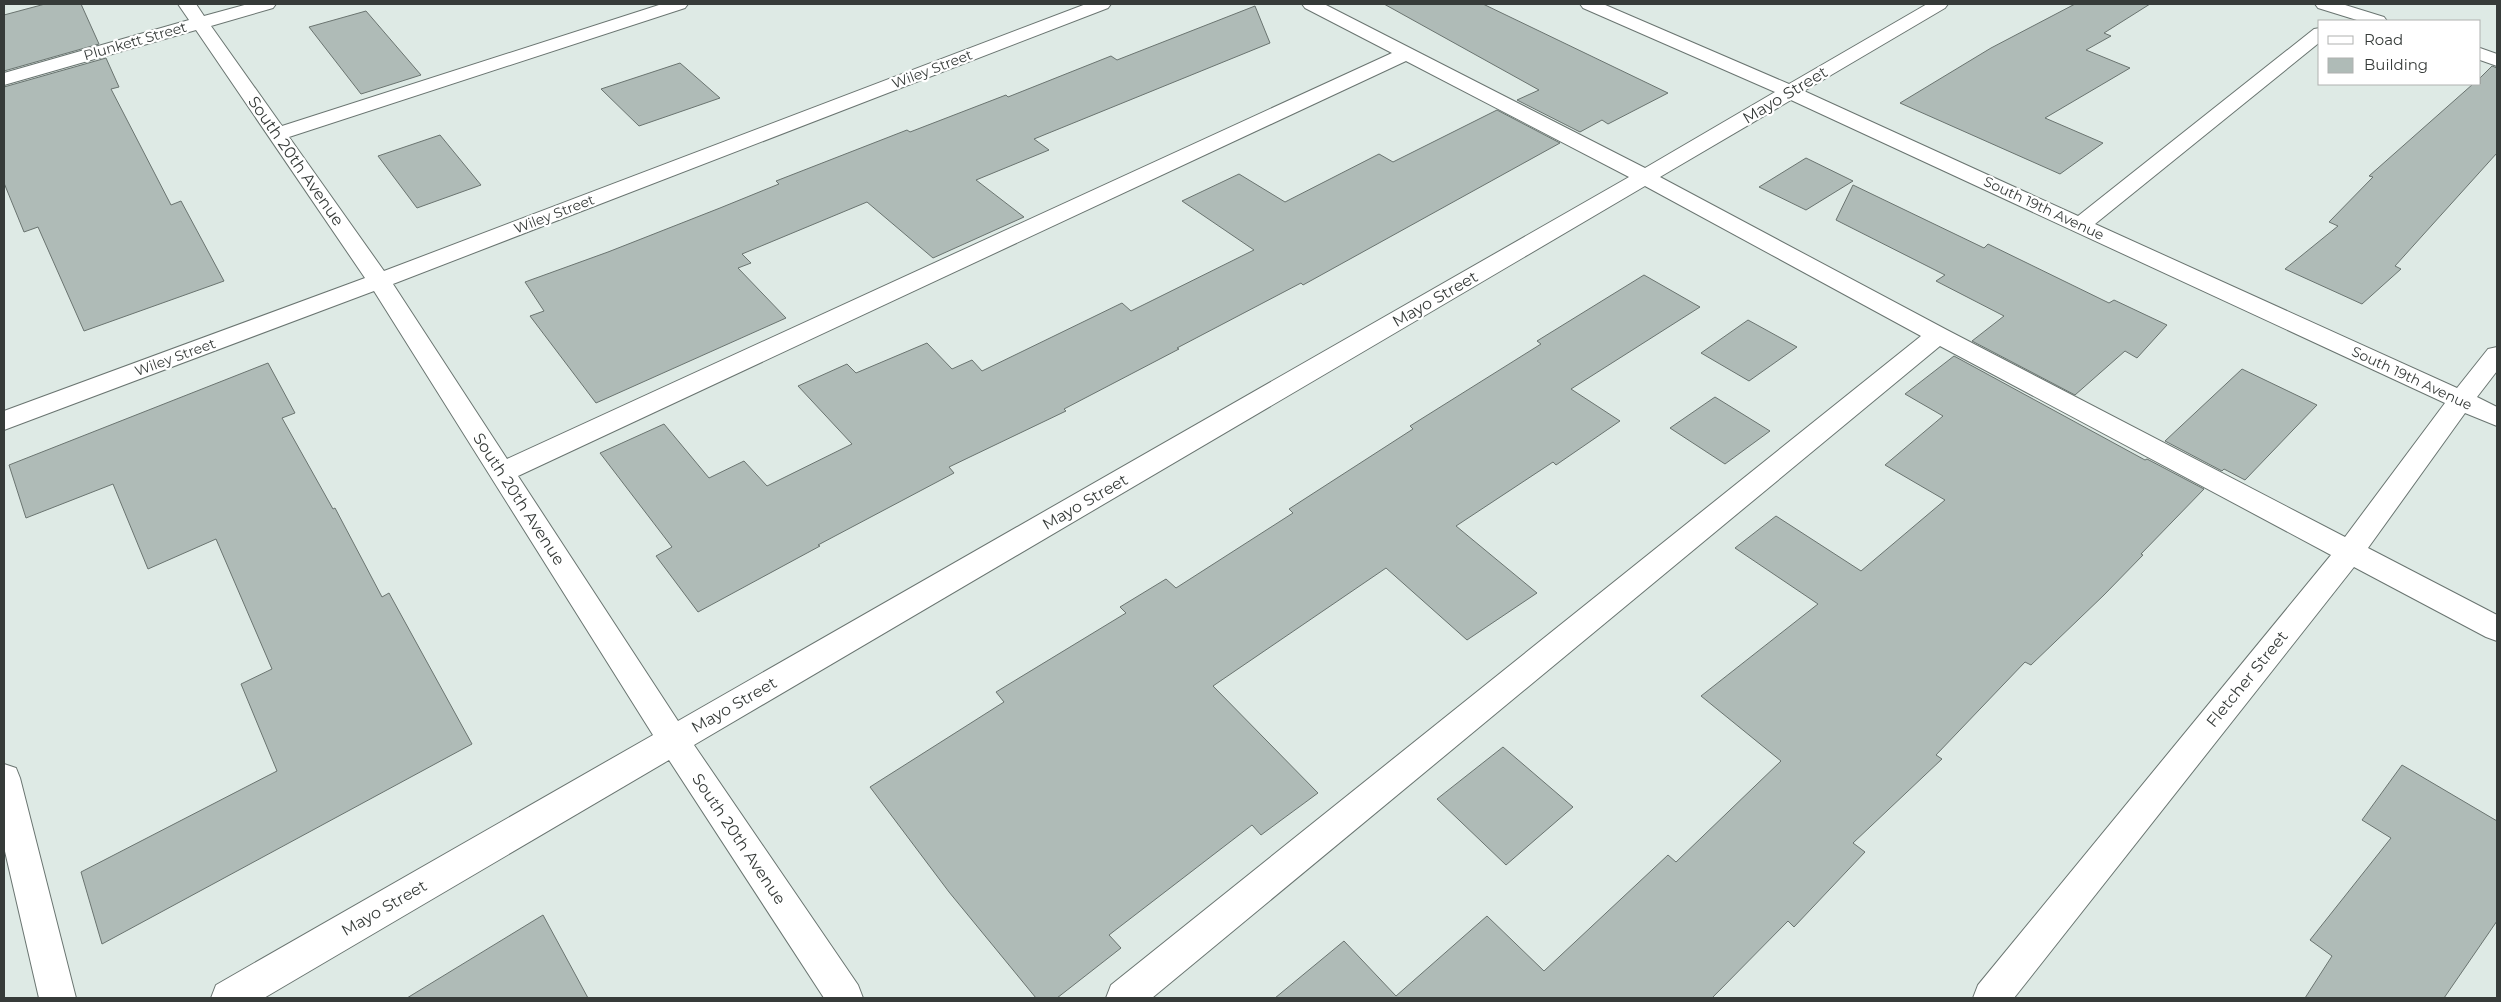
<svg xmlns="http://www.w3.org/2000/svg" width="2501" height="1002" font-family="Montserrat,sans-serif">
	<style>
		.building { fill: #afbbb7; stroke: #6a7470 }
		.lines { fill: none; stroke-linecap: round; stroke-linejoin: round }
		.minor-casing { stroke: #6a7571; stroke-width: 2 }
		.minor { fill: #fff; fill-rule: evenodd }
		.labels { text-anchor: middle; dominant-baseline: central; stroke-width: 4.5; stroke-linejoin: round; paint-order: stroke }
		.far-street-label { font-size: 14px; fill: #363b39; stroke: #fff }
		.street-label { font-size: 16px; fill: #363b39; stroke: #fff }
	</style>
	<rect width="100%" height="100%" fill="#deeae5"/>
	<!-- building -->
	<path class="building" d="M45 4H81L99 44 4 71V15Z
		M1384 4H1483L1668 93 1608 124 1602 120 1580 132 1517 100 1539 90Z
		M2075 4H2150L2104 33 2111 36 2086 50 2130 68 2045 118 2103 143 2060 174 1900 103 1991 48Z
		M1255 6 1270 43 1034 139 1049 150 976 180 1024 217 933 258 867 202 742 254 751 263 738 268 786 318 596 403 530 316 544 311 525 282 608 252 720 208 779 184 776 181 907 130 910 132 1006 95 1008 97 1111 56 1117 60Z
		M366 11 421 75 361 94 309 27Z
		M106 58 119 87 111 89 171 205 181 201 224 281 84 331 38 227 24 232 4 183V87Z
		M680 63 720 98 639 126 601 89Z
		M2492 66 2497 68V153L2395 266 2401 269 2362 304 2285 269 2338 226 2329 222 2373 177 2369 176 2473 84H2480V78Z
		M1497 110 1560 143 1303 285 1301 283 1177 348 1179 349 1064 409 1066 411 949 467 954 473 818 545 820 546 698 612 656 556 672 547 600 453 664 424 709 478 744 461 767 486 852 444 798 386 847 364 856 373 927 343 952 369 972 360 982 371 1122 303 1131 311 1254 250 1182 201 1239 174 1285 202 1379 154 1393 162Z
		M440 135 481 185 417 208 378 156Z
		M1806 158 1853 181 1806 210 1759 187Z
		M1853 185 1984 248 1988 244 2109 303 2114 300 2167 325 2137 358 2125 351 2075 395 1972 341 2004 316 1936 281 1945 275 1836 220Z
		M1644 275 1700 307 1571 389 1620 421 1556 465 1553 462 1456 526 1537 593 1467 640 1386 568 1213 686 1318 793 1261 835 1252 825 1109 935 1121 948 1057 998H1036L949 892 870 787 1004 702 996 692 1126 613 1120 607 1166 579 1176 588 1293 513 1289 509 1413 429 1410 426 1541 344 1537 341Z
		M1748 320 1797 347 1749 381 1701 353Z
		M1954 356 2145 460 2147 459 2204 489 2141 554 2143 555 2104 595 2031 665 2025 662 1936 755 1942 759 1853 843 1865 852 1794 927 1788 921 1712 998H1275L1344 941 1396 996 1487 916 1544 971 1668 855 1676 862 1781 761 1701 696 1818 604 1735 548 1776 516 1861 571 1945 500 1885 465 1943 416 1905 394Z
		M268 363 295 413 282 418 333 509 335 508 382 597 389 593 472 744 102 944 81 872 277 771 241 684 272 669 216 539 148 569 113 484 26 518 9 465Z
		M2242 369 2317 405 2245 480 2224 469 2222 471 2165 441Z
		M1715 397 1770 431 1725 464 1670 428Z
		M1503 747 1573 807 1506 865 1437 799Z
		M2402 765 2497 821V921L2444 998H2305L2332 956 2310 940 2391 838 2362 820Z
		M543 915 588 998H407Z"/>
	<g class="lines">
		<!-- minor casing -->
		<g class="minor-casing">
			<path id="minor" d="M178 4H196L204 16 248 4H276L273 8 211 26 282 126 662 4H688L685 8 289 137 384 271 1086 4H1111L1108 8 393 284 507 459 1392 53 1305 8 1302 4H1324L1645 168 1775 92 1583 8 1580 4H1603L1789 84 1927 4H1948L1945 8 1804 91 2078 216 2314 29 2320 28V42L2095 224 2457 388 2488 349 2497 347V371L2477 397 2497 407V426L2465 413 2368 548 2497 615V641L2486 637 2354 567 2014 998H1973L1978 985 2331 555 1940 346 1152 998H1106L1111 985 1921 336 1645 186 694 745 858 985 863 998H824L669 760 264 998H211L216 985 653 735 374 291 4 430V411L365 278 196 30 4 85V73L189 20ZM1406 61 1629 177 678 721 518 476ZM1791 100 2445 403 2345 537 1947 330 1660 177Z
				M2315 4H2342L2384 17 2387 21H2360L2318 8Z
				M2480 48 2497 54V66L2480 60Z
				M4 764 16 768 20 778 76 998H39L4 847Z"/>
		</g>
		<!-- minor -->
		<use href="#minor" class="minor"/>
	</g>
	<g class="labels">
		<!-- far-street labels -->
		<g class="far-street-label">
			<text transform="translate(135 41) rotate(-16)">Plunkett Street</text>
			<text transform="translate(932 69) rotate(-21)">Wiley Street</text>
			<text transform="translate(2044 208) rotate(25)">South 19th Avenue</text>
			<text transform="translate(554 214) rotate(-21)">Wiley Street</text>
			<text transform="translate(175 357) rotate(-20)">Wiley Street</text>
			<text transform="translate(2412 378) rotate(25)">South 19th Avenue</text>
		</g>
		<!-- street labels -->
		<g class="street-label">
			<text transform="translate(1785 95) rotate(-31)">Mayo Street</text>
			<text transform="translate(296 161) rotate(55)">South 20th Avenue</text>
			<text transform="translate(1435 299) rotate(-30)">Mayo Street</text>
			<text transform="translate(519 499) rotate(57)">South 20th Avenue</text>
			<text transform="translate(1085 502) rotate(-30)">Mayo Street</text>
			<text transform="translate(2247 679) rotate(-51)">Fletcher Street</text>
			<text transform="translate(734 705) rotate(-30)">Mayo Street</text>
			<text transform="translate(739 839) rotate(56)">South 20th Avenue</text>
			<text transform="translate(384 908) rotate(-30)">Mayo Street</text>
		</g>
	</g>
	<!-- border -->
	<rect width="2501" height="1002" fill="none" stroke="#363b39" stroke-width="10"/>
	<!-- legend -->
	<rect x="2318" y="20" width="162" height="65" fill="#ffffff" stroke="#afb1b0"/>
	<rect x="2328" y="36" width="25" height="8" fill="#ffffff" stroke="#afb1b0"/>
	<text x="2364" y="45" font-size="15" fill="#363b39">Road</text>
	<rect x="2328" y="58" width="25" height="15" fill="#afbbb7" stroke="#afb1b0"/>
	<text x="2364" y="70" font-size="15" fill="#363b39">Building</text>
</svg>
